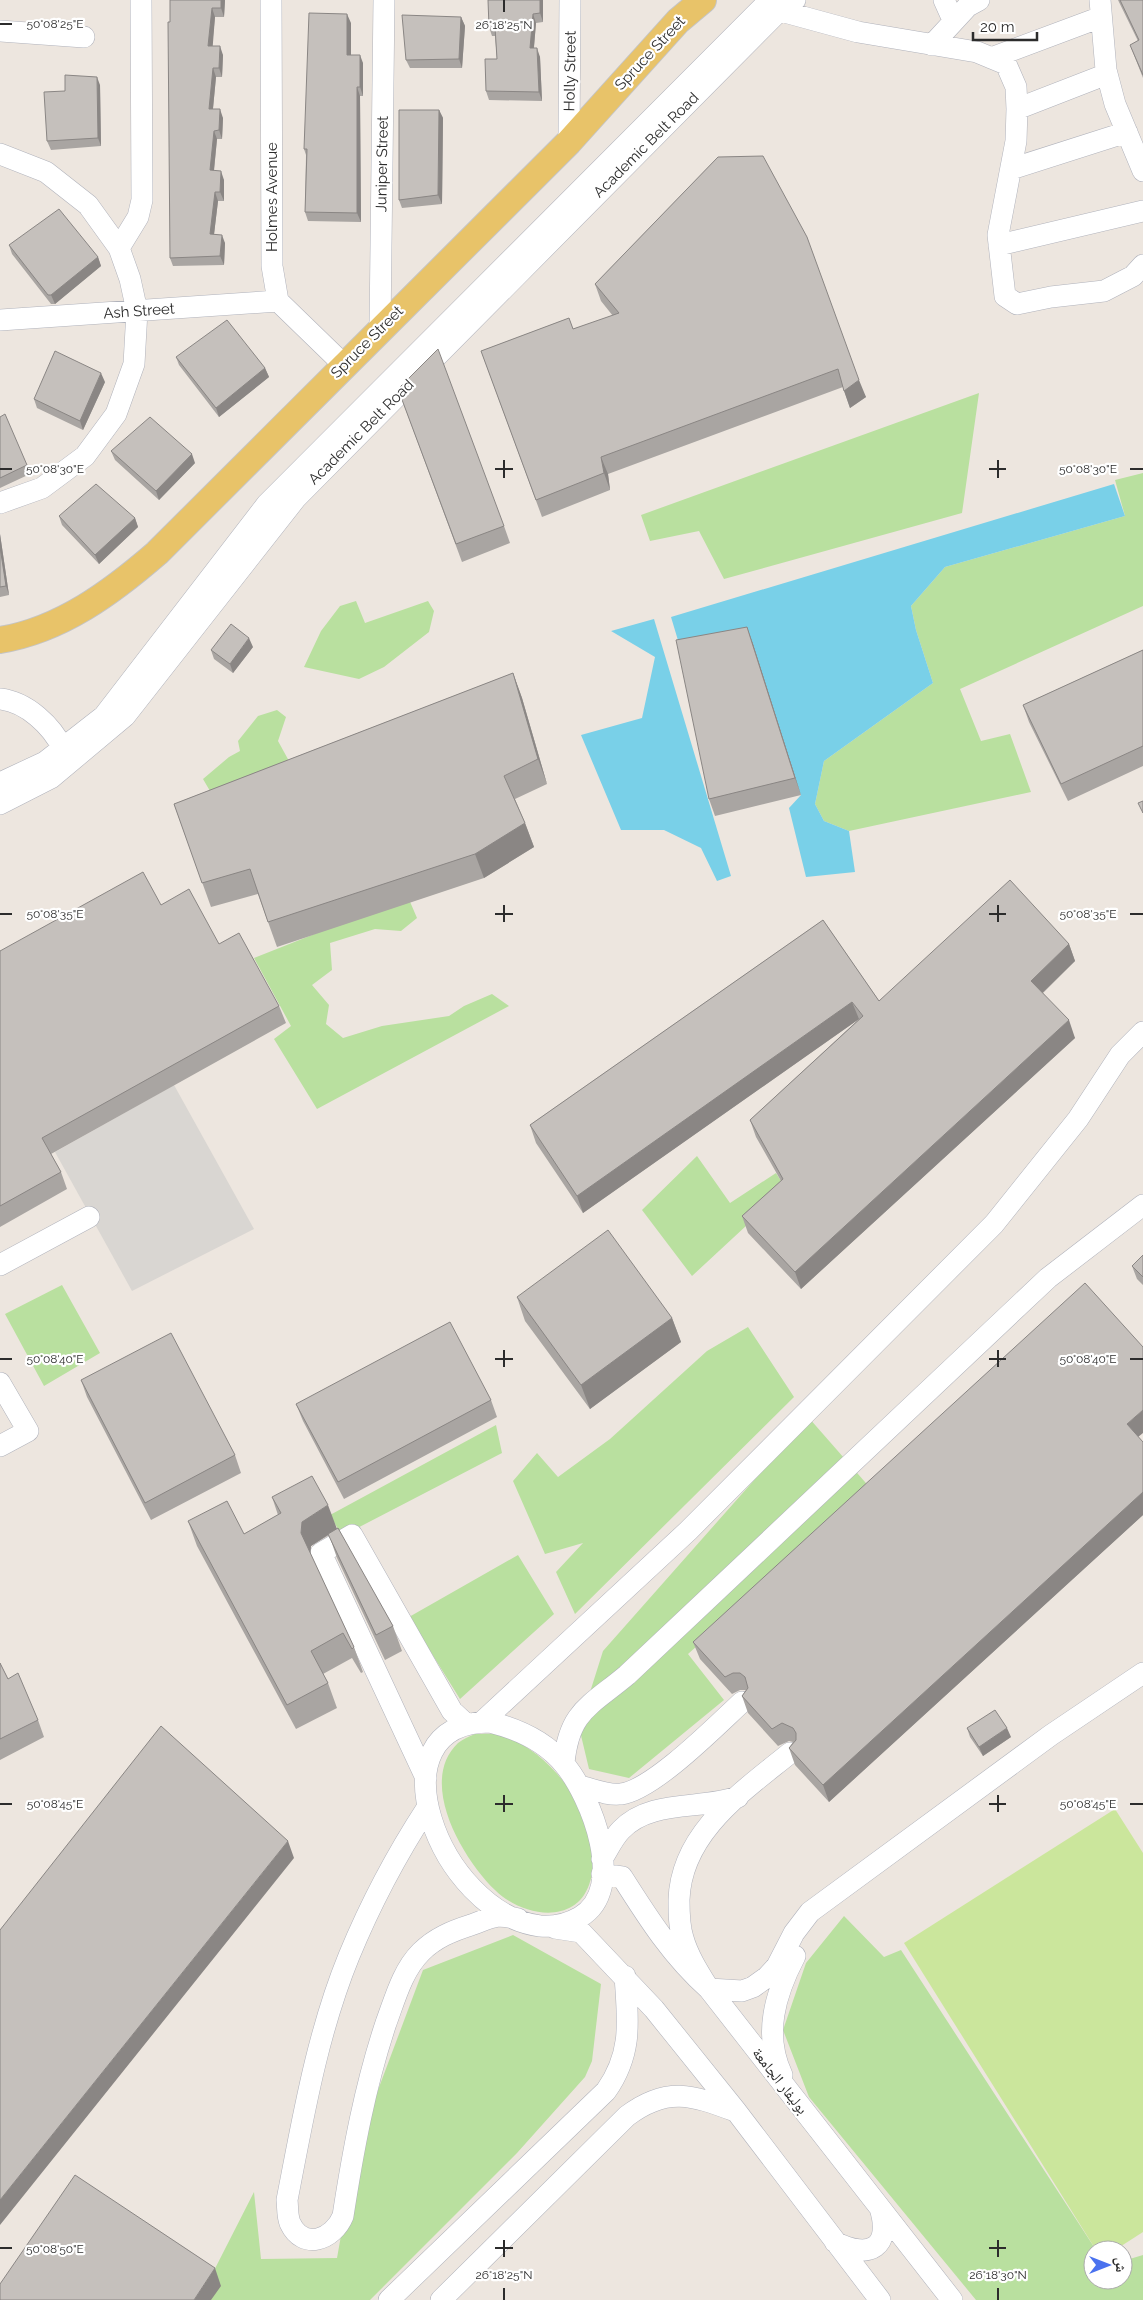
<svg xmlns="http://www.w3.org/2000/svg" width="1143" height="2300" font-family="Raleway,'Noto Naskh Arabic',sans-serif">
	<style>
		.green { fill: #b9e09f }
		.pitch { fill: #cbe69c }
		.plaza { fill: #d9d6d2 }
		.water { fill: #79d0e8 }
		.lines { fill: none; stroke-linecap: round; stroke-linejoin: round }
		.minor-casing { stroke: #b0b2bb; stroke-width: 22 }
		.major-casing { stroke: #c4c4c4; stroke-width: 28 }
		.minor { stroke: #fff; stroke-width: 21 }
		.major { stroke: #e8c369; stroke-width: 26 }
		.wall { fill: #a9a5a2 }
		.shaded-wall { fill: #8a8684 }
		.building { fill: #c5c0bc; stroke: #8a8684 }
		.ticks { fill: none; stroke: #2c2c2c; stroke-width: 2 }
		.labels { text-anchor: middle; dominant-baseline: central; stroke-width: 4.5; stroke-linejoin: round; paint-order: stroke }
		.street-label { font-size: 15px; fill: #2c2c2c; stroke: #fff }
		.ticks-label { font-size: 12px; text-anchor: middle; fill: #2c2c2c; stroke: #fff; stroke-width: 4.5; stroke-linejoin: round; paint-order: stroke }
	</style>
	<rect width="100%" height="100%" fill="#ede6df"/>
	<!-- green -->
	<path class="green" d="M979 393 962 513 724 579 699 531 650 541 641 515Z
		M1143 473V606L960 689 981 741 1010 734 1031 792 849 831 824 821 815 804 824 761 933 683 916 630 911 606 945 567 1125 516 1115 480Z
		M356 601 365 623 428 601 434 611 429 632 384 667 359 679 304 667 321 631 340 606Z
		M277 710 286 717 278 741 289 761 217 803 203 779 229 757 240 751 238 741 258 716Z
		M408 897 417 918 401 931 375 929 330 943 332 970 312 985 329 1005 326 1024 343 1038 382 1026 449 1016 464 1006 492 994 509 1006 317 1109 274 1039 291 1026 254 958Z
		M697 1156 730 1203 776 1173 786 1189 692 1276 642 1210Z
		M62 1285 100 1353 44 1386 5 1314Z
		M748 1327 794 1397 575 1614 556 1572 583 1543 545 1554 513 1481 537 1453 558 1477 610 1439 707 1351Z
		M809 1418 872 1490 688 1654 724 1700 629 1778 589 1769 579 1727 603 1651Z
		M496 1425 502 1453 342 1536 330 1515Z
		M518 1555 554 1614 460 1699 409 1617Z
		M475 1734C483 1734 494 1733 501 1735 555 1752 610 1828 589 1885 574 1926 521 1916 495 1890 463 1859 417 1782 458 1743 463 1739 470 1736 475 1734Z
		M844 1916 884 1957 901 1950 1096 2250H1093V2280H1123V2261L1143 2255V2300H976L809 2097 783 2030 806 1963Z
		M513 1935 601 1984 592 2061 585 2077 517 2153 370 2300H199L254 2192 261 2259 337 2258 357 2146 423 1970Z"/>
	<!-- pitch -->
	<path class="pitch" d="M1115 1809 1143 1853V2232L1115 2250H1096L904 1943Z"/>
	<!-- plaza -->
	<path class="plaza" d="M174 1085 254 1229 132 1291 55 1152Z"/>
	<!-- water -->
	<path class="water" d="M1114 484 1125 516 945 567 911 606 916 630 933 683 824 761 815 804 824 821 849 831 855 872 806 877 789 808 801 795 683 657 671 617Z
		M654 619 731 876 717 881 701 848 664 830H621L581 735 642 718 655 657 611 631Z"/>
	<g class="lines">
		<!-- minor casing -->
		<g class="minor-casing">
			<path id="minor" d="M271 0 272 266 278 301 344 365
				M944 0 953 20
				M1100 0 1106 70 1115 104 1143 171
				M781 11 858 32 977 52 1006 64 1016 87 1017 109 1016 141 998 235 1005 296 1017 304 1051 297 1104 291 1133 276 1143 265
				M0 31 84 37
				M932 45 968 6 979 0
				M991 58 1101 17
				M1017 109 1107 74
				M569 142 570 0
				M0 154 46 172 88 205 119 248 130 279 137 311 134 364 116 414 85 456 42 488 0 503
				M1011 169 1127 132
				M999 245 1143 211
				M119 248 138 217 142 200 141 0
				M0 320 278 301
				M380 328 384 0
				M0 699C27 702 52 726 63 749
				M0 783 45 762 104 716 267 504 770 0
				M0 804 51 778 125 716 296 498 774 16 795 0
				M0 1265 89 1217
				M0 1383 28 1431 0 1446
				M482 1722 688 1531 994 1224 1078 1119 1120 1055 1143 1032
				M490 1722C518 1729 545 1741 564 1764 591 1796 628 1889 580 1917 568 1924 554 1927 540 1926 439 1913 368 1722 490 1722Z
				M790 1753C742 1792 681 1833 679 1900 679 1913 679 1926 683 1938 688 1956 699 1973 709 1989L742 1991 753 1987 767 1977 777 1966 794 1933 810 1912 1051 1735 1143 1673
				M564 1763C569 1711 590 1706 627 1675L1048 1278 1143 1205
				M426 1778 321 1553 352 1535 452 1711 465 1723
				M580 1786C592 1789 609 1796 621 1794 653 1790 716 1726 742 1702
				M427 1808C397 1854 370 1905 349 1956 317 2034 303 2118 287 2200 288 2208 287 2215 290 2223 303 2251 333 2240 343 2216 353 2151 365 2086 386 2023 395 1999 402 1971 421 1952 435 1938 452 1931 471 1925 493 1917 495 1913 518 1919
				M602 1859C608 1850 613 1838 621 1830 650 1799 701 1810 738 1797
				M602 1874 622 1877C648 1918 672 1956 709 1989L952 2300
				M555 1928 581 1932 654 2009 736 2111 880 2300
				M782 2075C763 2035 775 1994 795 1956
				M835 2242C870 2260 892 2247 880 2208
				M389 2300 606 2091C633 2053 628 2020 625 1976
				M441 2300 627 2116C667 2086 692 2095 735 2111"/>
		</g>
		<!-- major casing -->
		<g class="major-casing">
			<path id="major" d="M0 640C61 630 112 592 157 553L569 142 678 21 703 0"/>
		</g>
		<!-- minor -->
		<use href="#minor" class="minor"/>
		<!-- major -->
		<use href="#major" class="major"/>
	</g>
	<!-- wall -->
	<path class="wall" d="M170 0H225L224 17H215L212 46 223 55 222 77H216L213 109 223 118 222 139H217L214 171 224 180V201H218L214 234 225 243 224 265 173 266 170 258Z
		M543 0V22L536 23 534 48 540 57 542 101 489 100 486 91 497 59 495 36H492L489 27Z
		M1118 0H1143V78L1130 45 1138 41Z
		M461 17 465 26 462 68H410L406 60Z
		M351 23V55L363 63V96H360L361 222 308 221 305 212 306 155 304 149Z
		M100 85 101 146 51 150 47 141Z
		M439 110 443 118 442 204 402 208 399 200Z
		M718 157 866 397 850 408 843 387 608 474 610 490 542 517 481 351 569 318 573 329 613 316 601 301 595 284Z
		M9 245 98 257 101 266 55 304H51L12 254Z
		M176 357 265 368 269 377 219 417 179 365Z
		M105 382 83 430 37 408 34 399Z
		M398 389 504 526 510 543 462 562Z
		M0 417 27 465 30 474 0 488Z
		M111 451 195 463 159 500 115 460Z
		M59 516 135 518 138 527 99 564 62 525Z
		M0 534 9 595 0 597Z
		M747 627 753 644 801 795 715 816 709 799Z
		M253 647 233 673 214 659 211 650Z
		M1143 650V766L1068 801 1029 722 1023 705Z
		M513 673 522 698 547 784 515 799 525 823 534 847 484 878 277 947 258 894 211 907 174 804Z
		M161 905 219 944 279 1006 286 1023 51 1154 61 1172 67 1189 0 1227V951Z
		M823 920 879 1001 1069 944 1075 961 1043 993 1075 1038 801 1289 748 1233 742 1216 781 1181 756 1137 750 1120 859 1019 583 1213 536 1143 530 1125Z
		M1143 1255V1285L1137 1279 1132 1266Z
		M517 1297 672 1318 681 1342 590 1409 525 1321Z
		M81 1380 235 1455 241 1473 151 1520 87 1397Z
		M491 1400 497 1417 344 1499 303 1421 296 1404Z
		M1138 1437 1143 1442V1515L829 1802 795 1765 789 1748 793 1742 789 1741 778 1746 748 1713 742 1696 746 1690H740L732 1694 700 1659 693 1642Z
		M272 1497 337 1529 393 1626 402 1651 385 1660 337 1558 329 1535 311 1546 310 1553 354 1647 363 1672 361 1673 352 1658 323 1674 328 1683 337 1708 296 1729 197 1546 188 1521 244 1534 278 1515Z
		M0 1663 8 1679 38 1720 44 1737 0 1760Z
		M967 1728 1011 1737 983 1756 970 1737Z"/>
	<!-- shaded-wall -->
	<path class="shaded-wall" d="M221 0H225L224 17 221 8Z
		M540 0H543V22L540 13Z
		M212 8 215 17 212 55 208 46Z
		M347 14 351 23V63L347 55Z
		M533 14 536 23 533 57 530 48Z
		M461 17 465 26 462 68 459 59Z
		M220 46 223 55 222 77 219 68Z
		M537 48 540 57 542 101 539 92Z
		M360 55 363 63V96L360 87Z
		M213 68 216 77 212 118 209 109Z
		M97 77 100 85 101 146 98 138Z
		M357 87 360 96 361 222 357 213Z
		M220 109 223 118 222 139 219 130Z
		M439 110 443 118 442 204 438 195Z
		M214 131 217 139 213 179 210 170Z
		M221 171 224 180V201L220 192Z
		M215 192 218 201 213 243 210 234Z
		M222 235 225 243 224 265 220 256Z
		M98 257 101 266 55 304 51 295Z
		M265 368 269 377 219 417 216 408Z
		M101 373 105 382 83 430 80 421Z
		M859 380 866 397 850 408 844 391Z
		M192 454 195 463 159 500 156 491Z
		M601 457 608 474 610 490 604 473Z
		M135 518 138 527 99 564 95 555Z
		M0 534 9 595 6 586 0 547Z
		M747 627 753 644 801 795 795 778Z
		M249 638 253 647 233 673 230 664Z
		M513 673 522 698 547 784 538 759Z
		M525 823 534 847 484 878 475 854Z
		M1069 944 1075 961 1037 998 1031 981Z
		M852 1002 859 1019 583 1213 577 1196Z
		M1069 1020 1075 1038 801 1289 795 1272Z
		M672 1318 681 1342 590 1409 581 1385Z
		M1143 1410V1433L1133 1441 1127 1424Z
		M1143 1492V1515L829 1802 823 1785Z
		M328 1505 337 1529 311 1546 310 1558 301 1533 302 1522Z
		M1007 1728 1011 1737 983 1756 979 1747Z
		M288 1841 294 1858 0 2225V2200Z
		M215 2268 221 2286 211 2300H194Z"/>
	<!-- building -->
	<path class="building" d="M170 0H221V8H212L208 46H220L219 68H213L209 109H220L219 130 214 131 210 170 221 171 220 192H215L210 234 222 235 220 256 170 258 168 22H170Z
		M488 0H540V13L533 14 530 48H537L539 92 486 91 485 59H497L495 27H489Z
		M1120 0H1143V75L1130 45 1139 40Z
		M309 13 347 14V55H360V87H357V213L305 212 307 149H304Z
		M402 15 461 17 459 59 406 60Z
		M65 75 97 77 98 138 47 141 44 92 65 91Z
		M399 110H439L438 195 399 200Z
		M763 156 807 237 859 380 844 391 838 369 601 457 604 473 536 500 481 351 569 318 573 329 619 313 595 284 718 157Z
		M59 209 98 257 51 295H48L9 245Z
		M227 320 265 368 216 408 176 357Z
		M438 349 504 526 456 544 398 389Z
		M55 351 101 373 80 421 34 399Z
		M5 414 27 465 0 478V417Z
		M150 417 192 454 156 491 111 451Z
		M96 484 135 518 95 555 59 516Z
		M0 547 6 586 0 587Z
		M231 624 249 638 230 664 211 650Z
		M747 627 795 778 709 799 676 640Z
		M1143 650V746L1061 784 1023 705Z
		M513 673 538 759 504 776 525 823 475 854 268 922 250 869 202 883 174 804Z
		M1143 801V813L1138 803Z
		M143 872 161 905 189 889 219 944 239 933 279 1006 42 1138 61 1172 0 1206V951Z
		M1010 880 1069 944 1031 981 1069 1020 795 1272 742 1216 783 1179 750 1120 863 1016 852 1002 577 1196 530 1125 823 920 879 1001Z
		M608 1230 672 1318 581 1385 517 1297Z
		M1143 1255V1277L1132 1266Z
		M1085 1283 1143 1347V1410L1127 1424 1143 1442V1492L823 1785 789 1748 796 1740V1733L793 1728 782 1723 772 1729 742 1696 748 1688 745 1677 740 1673H733L725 1677 693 1642Z
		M450 1322 491 1400 338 1482 296 1404Z
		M171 1333 235 1455 145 1503 81 1380Z
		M312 1476 328 1505 302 1522 301 1533 354 1647 352 1649 343 1633 311 1651 328 1683 287 1705 188 1521 227 1501 244 1534 281 1513 272 1497Z
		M338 1528 393 1626 376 1635 328 1534Z
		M0 1663 8 1679 18 1673 38 1720 0 1739Z
		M995 1710 1007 1728 979 1747 967 1728Z
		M161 1726 288 1841 0 2200V1930Z
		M75 2175 215 2268 194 2300H0V2284Z"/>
	<!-- ticks -->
	<path class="ticks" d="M504 0V12M0 24H12M504 460V478M998 460V478M0 469H12M495 469H513M989 469H1006M1130 469H1143M504 905V922M998 905V922M0 914H12M495 914H513M989 914H1006M1130 914H1143M504 1350V1367M998 1350V1367M0 1359H12M495 1359H513M989 1359H1006M1130 1359H1143M504 1795V1812M998 1795V1812M0 1804H12M495 1804H513M989 1804H1006M1130 1804H1143M504 2240V2257M998 2240V2257M0 2248H12M495 2248H513M989 2248H1006M504 2288V2300M998 2288V2300"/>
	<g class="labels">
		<!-- street labels -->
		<g class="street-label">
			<text transform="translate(650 53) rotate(-47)">Spruce Street</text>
			<text transform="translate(570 71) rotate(-89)">Holly Street</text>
			<text transform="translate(646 145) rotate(-45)">Academic Belt Road</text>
			<text transform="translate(382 164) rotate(-89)">Juniper Street</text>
			<text transform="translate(272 197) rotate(-90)">Holmes Avenue</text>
			<text transform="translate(139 311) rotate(-4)">Ash Street</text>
			<text transform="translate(367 342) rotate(-45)">Spruce Street</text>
			<text transform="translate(361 432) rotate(-45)">Academic Belt Road</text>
			<text transform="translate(780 2081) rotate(52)">بوليفار الجامعة</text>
		</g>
	</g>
	<g class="ticks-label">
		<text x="55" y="28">50°08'25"E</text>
		<text x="504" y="29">26°18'25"N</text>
		<text x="1088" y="473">50°08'30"E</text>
		<text x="55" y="473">50°08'30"E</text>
		<text x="55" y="918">50°08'35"E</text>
		<text x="1088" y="918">50°08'35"E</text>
		<text x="1088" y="1363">50°08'40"E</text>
		<text x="55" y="1363">50°08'40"E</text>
		<text x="1088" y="1808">50°08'45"E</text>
		<text x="55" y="1808">50°08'45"E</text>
		<text x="55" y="2253">50°08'50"E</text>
		<text x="504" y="2279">26°18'25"N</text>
		<text x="998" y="2279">26°18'30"N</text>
	</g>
	<!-- north arrow -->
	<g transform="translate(1108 2265) rotate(90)"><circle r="24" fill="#ffffff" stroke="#ababab"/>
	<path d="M0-4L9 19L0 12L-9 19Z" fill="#4a72ef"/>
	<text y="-8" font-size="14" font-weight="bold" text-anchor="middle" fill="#2c2c2c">ش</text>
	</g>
	<!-- scale -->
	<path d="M973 32v8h64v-8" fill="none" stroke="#2c2c2c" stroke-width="2.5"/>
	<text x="980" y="32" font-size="15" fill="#2c2c2c" stroke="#ffffff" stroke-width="4" paint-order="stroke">20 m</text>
</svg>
